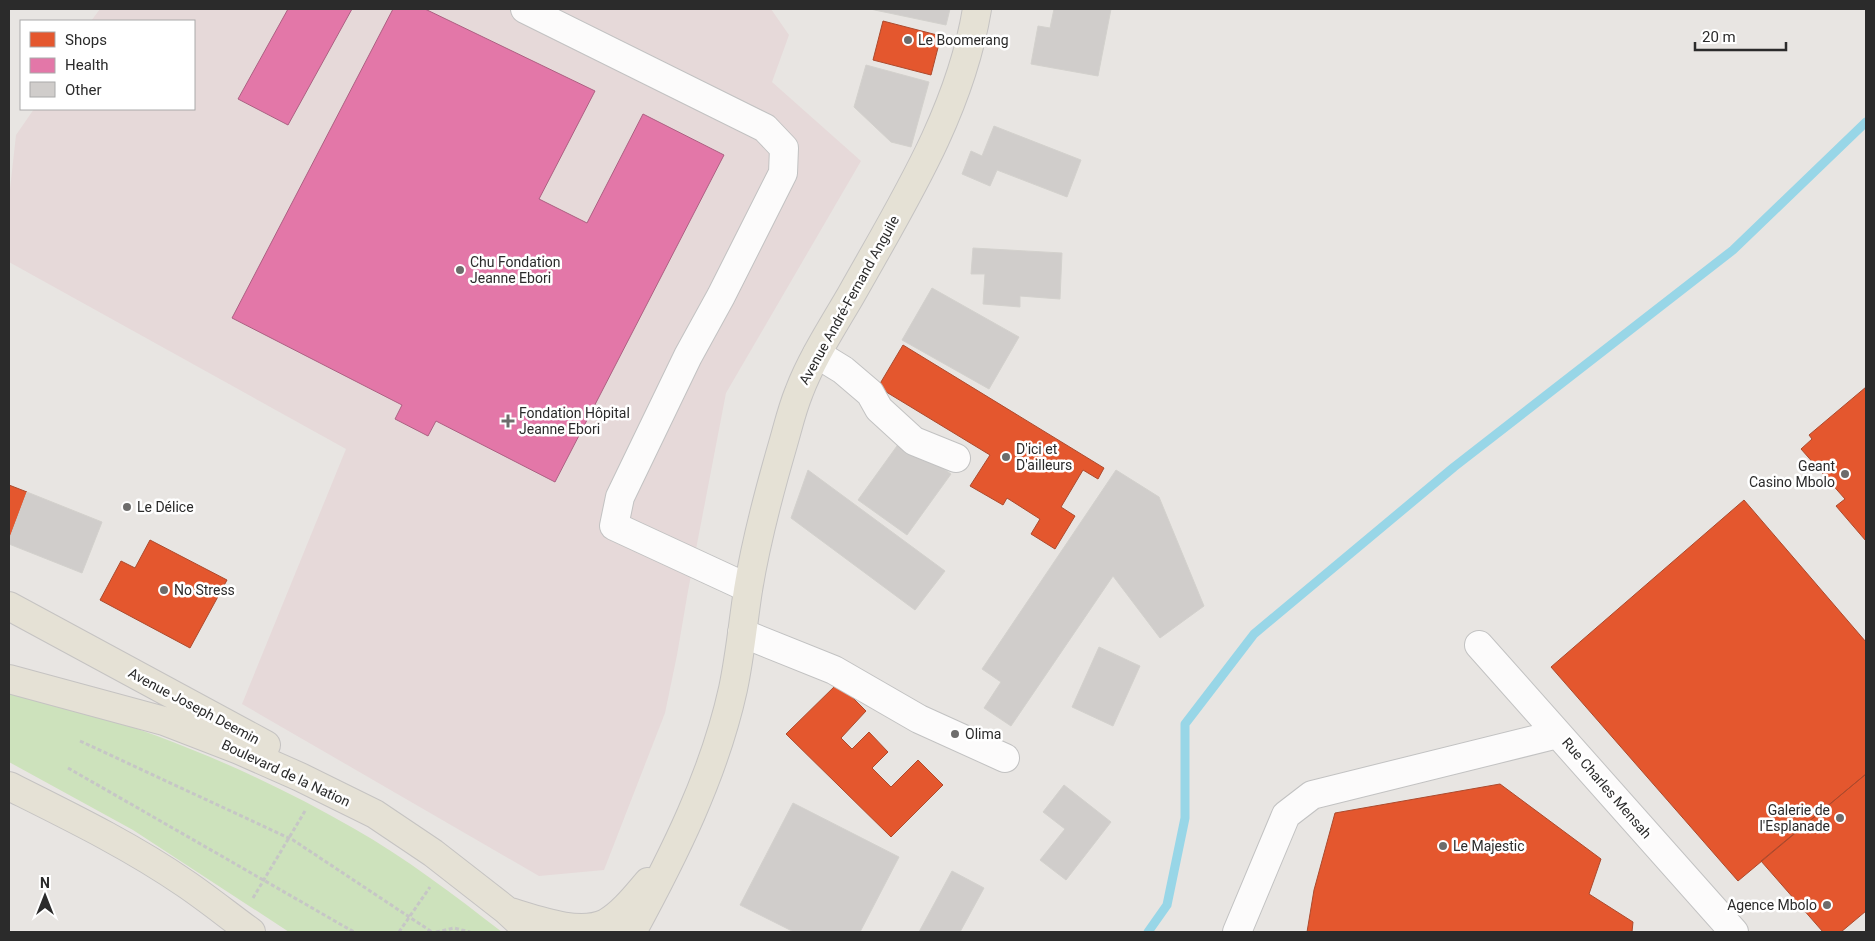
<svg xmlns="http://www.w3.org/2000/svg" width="1875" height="941" font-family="Roboto,sans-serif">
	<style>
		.medical { fill: #e6d9d9 }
		.green { fill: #cde2bc }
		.shops { fill: #e4572e; stroke: #ac4a2d }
		.health { fill: #e377a8; stroke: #ac6082 }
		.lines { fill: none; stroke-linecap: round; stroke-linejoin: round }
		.stream { stroke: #98d6e7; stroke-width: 9 }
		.building { fill: #d0cdcb; stroke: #d3d1cd }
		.minor-casing { stroke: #c2c2c2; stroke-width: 30 }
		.major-casing { stroke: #c5c3c2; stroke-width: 30 }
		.path { stroke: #c6c6c6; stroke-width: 3; stroke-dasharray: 4 2.5; stroke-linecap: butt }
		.minor { stroke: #fcfbfb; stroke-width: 28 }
		.major { stroke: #e5e1d5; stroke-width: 28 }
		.poi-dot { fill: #6d6c6b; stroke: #fff; stroke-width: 2 }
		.labels { text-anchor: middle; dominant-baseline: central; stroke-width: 5; stroke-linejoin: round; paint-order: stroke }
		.poi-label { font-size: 14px; fill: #2b2b2b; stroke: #fff; text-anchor: start }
		.street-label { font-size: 14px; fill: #2b2b2b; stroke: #fff }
	</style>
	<rect width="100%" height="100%" fill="#e8e5e2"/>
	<!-- medical -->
	<path class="medical" d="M100 9H771L789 35 772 82 861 161 726 393 688 591 677 655 665 713 604 870 539 876 242 704 346 449 9 262V198L16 135 34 109H194V21H91Z"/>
	<!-- green -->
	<path class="green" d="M9 692C34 699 61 704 86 712 178 740 270 780 353 828 406 858 454 895 502 932H289L133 830 9 762Z"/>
	<!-- shops -->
	<path class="shops" d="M883 21 941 36 931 75 873 60Z
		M903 345 1104 468 1098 479 1083 470 1061 507 1075 516 1055 549 1031 534 1040 519 1007 498 1003 505 970 486 990 455 878 387Z
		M1866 387V541L1836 506 1845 499 1801 449 1812 439 1809 435Z
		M9 485 27 492 9 540Z
		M1744 500 1866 642V774L1738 881 1551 667Z
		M150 540 227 580 190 648 100 600 121 561 135 568Z
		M838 683 866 711 841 738 852 749 869 732 888 752 872 768 891 787 918 760 943 785 891 837 786 734Z
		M1866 774V911L1841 932H1823L1761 861Z
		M1500 784 1601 859 1589 894 1633 922 1632 932H1307L1314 890 1335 813Z"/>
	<!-- health -->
	<path class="health" d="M288 9H352L288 125 238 99Z
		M393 9H425L595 91 539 199 587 223 643 114 724 155 555 482 436 421 428 436 395 419 402 405 232 318Z"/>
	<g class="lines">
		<!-- stream -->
		<path class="stream" d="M1148 932 1167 905 1185 818V724L1254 634 1454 467 1733 250 1866 122"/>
	</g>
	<!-- building -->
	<path class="building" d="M870 9H950L946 25Z
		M1054 9H1111L1098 76 1031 64 1038 26 1050 28Z
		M866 65 929 82 911 147 891 142 854 107Z
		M994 126 1081 160 1067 197 997 170 990 186 962 174 971 151 982 156Z
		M973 248 1062 253 1060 299 1020 296V307L983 304 985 274H971Z
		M932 288 1019 337 989 389 902 340Z
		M902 439 951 474 907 535 858 500Z
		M808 470 945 571 915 610 791 518Z
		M1116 470 1159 497 1204 606 1160 638 1113 576 1011 726 984 708 1001 682 982 669Z
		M27 492 102 522 82 573 9 544V540Z
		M1099 647 1140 666 1113 726 1072 707Z
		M1064 785 1111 822 1066 880 1040 860 1065 829 1043 812Z
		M793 803 899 857 860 932H794L740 905Z
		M952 871 984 888 960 932H919Z"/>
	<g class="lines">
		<!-- minor casing -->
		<g class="minor-casing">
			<path id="minor" d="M525 9 765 128 784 148 783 173 721 296 688 356 620 497 614 526 748 588
				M817 354 843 370 870 393 879 409 914 441 956 458
				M742 633 834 670 919 719 1005 758
				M1479 645 1734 932
				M1237 932 1286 815 1312 795 1558 734"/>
		</g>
		<!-- major casing -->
		<g class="major-casing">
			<path id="major" d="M9 606 266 745
				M9 679 164 721 239 750 300 777 375 814 433 853 506 910 530 932
				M9 786C69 816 131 846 186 884 208 899 229 916 251 932
				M510 912C537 920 579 936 606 923 622 914 636 896 648 882
				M632 932C674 855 714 775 733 689 740 656 743 623 748 590 756 541 769 492 783 444 788 427 792 409 799 392 812 358 833 326 851 295 902 204 960 113 977 9"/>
		</g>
		<!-- path -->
		<path class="path" d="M80 741 293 840 432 932
			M68 768 354 932
			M253 898 305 811
			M399 932 430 887
			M436 932 454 928 470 932"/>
		<!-- minor -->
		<use href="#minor" class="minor"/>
		<!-- major -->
		<use href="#major" class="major"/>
	</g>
	<!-- markers -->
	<g class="poi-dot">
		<circle cx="908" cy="40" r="5"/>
		<circle cx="460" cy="270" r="5"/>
		<path d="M505.5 413.5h5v5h5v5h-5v5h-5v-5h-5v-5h5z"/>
		<circle cx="1006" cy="457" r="5"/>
		<circle cx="1845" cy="474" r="5"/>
		<circle cx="127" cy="507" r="5"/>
		<circle cx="164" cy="590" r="5"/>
		<circle cx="955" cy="734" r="5"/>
		<circle cx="1840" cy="818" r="5"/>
		<circle cx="1443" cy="846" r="5"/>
		<circle cx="1827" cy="905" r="5"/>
	</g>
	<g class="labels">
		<!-- poi labels -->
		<g class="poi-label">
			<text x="918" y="40">Le Boomerang</text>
			<text x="470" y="262">Chu Fondation<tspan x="470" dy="16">Jeanne Ebori</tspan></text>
			<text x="519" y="413">Fondation Hôpital<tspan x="519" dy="16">Jeanne Ebori</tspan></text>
			<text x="1016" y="449">D'ici et<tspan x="1016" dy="16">D'ailleurs</tspan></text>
			<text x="1835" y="466" text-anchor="end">Geant<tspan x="1835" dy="16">Casino Mbolo</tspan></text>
			<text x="137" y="507">Le Délice</text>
			<text x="174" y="590">No Stress</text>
			<text x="965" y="734">Olima</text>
			<text x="1830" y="810" text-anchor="end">Galerie de<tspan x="1830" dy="16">l'Esplanade</tspan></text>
			<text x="1453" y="846">Le Majestic</text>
			<text x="1817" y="905" text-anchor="end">Agence Mbolo</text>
		</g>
		<!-- street labels -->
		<g class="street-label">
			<text transform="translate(849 300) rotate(-61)">Avenue André-Fernand Anguile</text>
			<text transform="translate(194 706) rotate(28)">Avenue Joseph Deemin</text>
			<text transform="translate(286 773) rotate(25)">Boulevard de la Nation</text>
			<text transform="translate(1607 788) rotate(49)">Rue Charles Mensah</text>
		</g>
	</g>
	<!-- border -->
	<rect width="1875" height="941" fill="none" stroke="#2b2b2b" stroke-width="20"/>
	<!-- legend -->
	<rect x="20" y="20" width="175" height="90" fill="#ffffff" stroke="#aaaaaa"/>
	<rect x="30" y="32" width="25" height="15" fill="#e4572e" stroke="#aaaaaa"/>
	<text x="65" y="45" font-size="15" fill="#2b2b2b">Shops</text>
	<rect x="30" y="58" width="25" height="15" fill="#e377a8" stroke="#aaaaaa"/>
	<text x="65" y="70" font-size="15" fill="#2b2b2b">Health</text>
	<rect x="30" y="82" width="25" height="15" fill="#d0cdcb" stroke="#aaaaaa"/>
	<text x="65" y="95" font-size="15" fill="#2b2b2b">Other</text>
	<!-- north arrow -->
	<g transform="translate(45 896)" stroke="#ffffff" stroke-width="4" paint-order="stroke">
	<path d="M0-4L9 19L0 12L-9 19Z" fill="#2b2b2b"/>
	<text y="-8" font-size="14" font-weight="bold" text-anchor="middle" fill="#2b2b2b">N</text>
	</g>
	<!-- scale -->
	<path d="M1695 42v8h91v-8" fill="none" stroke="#2b2b2b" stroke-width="2.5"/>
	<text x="1702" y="42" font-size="15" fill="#2b2b2b" stroke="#ffffff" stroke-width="4" paint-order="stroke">20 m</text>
</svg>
